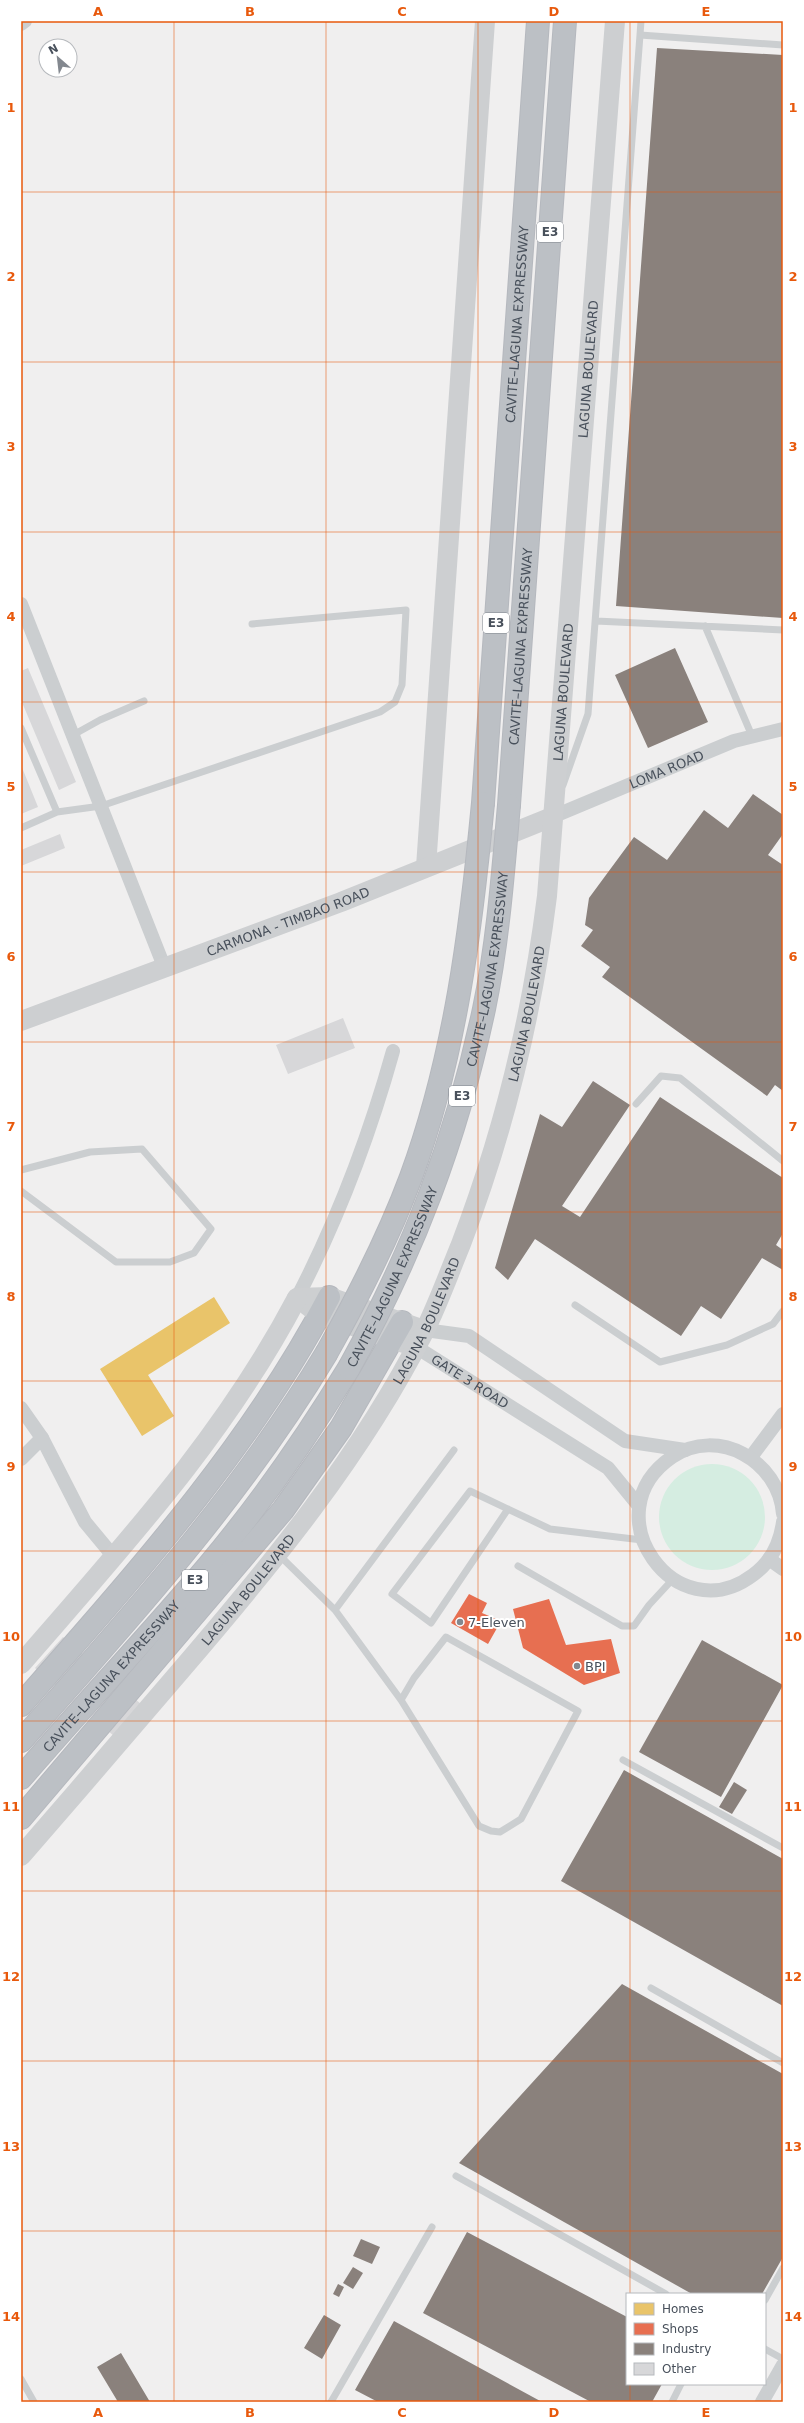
<svg xmlns="http://www.w3.org/2000/svg" width="804" height="2423" font-family="'DejaVu Sans',sans-serif">
	<style>
		.green { fill: #d5ede1 }
		.homes { fill: #e9c46a }
		.shops { fill: #e76f51 }
		.industry { fill: #8a817c }
		.building { fill: #d7d7d9 }
		.lines { fill: none; stroke-linecap: round; stroke-linejoin: round }
		.highway-casing { stroke: #b5b8be; stroke-width: 24 }
		.lane { stroke: #cbced0; stroke-width: 7 }
		.street { stroke: #cbced0; stroke-width: 14 }
		.secondary { stroke: #cdcfd1; stroke-width: 20 }
		.highway { stroke: #bcc0c5; stroke-width: 22 }
		.highway-bridge-casing { stroke: #b5b8be; stroke-width: 24; stroke-linecap: butt }
		.highway-bridge { stroke: #bcc0c5; stroke-width: 22 }
		.grid { fill: none; stroke: #e8590c; stroke-width: 1; stroke-opacity: 0.55 }
		.poi-dot { fill: #83888f; stroke: #fff; stroke-width: 1.5 }
		.labels { text-anchor: middle; dominant-baseline: central; stroke-width: 4; stroke-linejoin: round; paint-order: stroke }
		.shield { fill: #fff; stroke: #7f848c; stroke-width: 1 }
		.shield-label { font-size: 12px; font-weight: bold; fill: #48505b }
		.street-label { font-size: 13px; fill: #48505b; stroke: #fff }
		.poi-label { font-size: 13px; fill: #48505b; stroke: #fff; text-anchor: start }
		.neatline { fill: none; stroke: #e8590c; stroke-width: 1.5 }
		.grid-label { font-size: 13px; text-anchor: middle; font-weight: bold; fill: #e8590c }
	</style>
	<rect width="100%" height="100%" fill="#f0efef"/>
	<!-- green -->
	<path class="green" d="M659 1517a53 53 0 1 1 106 0a53 53 0 1 1-106 0Z"/>
	<!-- homes -->
	<path class="homes" d="M214 1297 230 1323 148 1375 174 1416 142 1436 100 1369Z"/>
	<!-- shops -->
	<path class="shops" d="M469 1594 487 1603 482 1613 501 1621 488 1644 451 1623Z
		M549 1599 566 1645 611 1639 620 1673 584 1685 523 1648 513 1609Z"/>
	<!-- industry -->
	<path class="industry" d="M657 48 783 55V618L616 606Z
		M675 648 708 722 648 748 615 675Z
		M753 794 783 815V834L768 855 783 865V1091L775 1085 767 1096 602 977 610 967 581 946 593 930 585 925 589 898 634 837 667 860 704 810 728 828Z
		M593 1081 630 1105 562 1206 580 1217 660 1097 783 1178V1233L776 1245 783 1250V1270L762 1258 721 1319 701 1306 681 1336 535 1239 508 1280 495 1268 540 1114 562 1127Z
		M702 1640 783 1685 721 1797 639 1752Z
		M624 1770 783 1859V2006L561 1881Z
		M734 1782 747 1790 732 1814 719 1807Z
		M622 1984 783 2074V2257L762 2294H692L459 2163Z
		M467 2232 627 2317V2384H662L652 2402H591L423 2313Z
		M361 2239 380 2247 372 2264 353 2256Z
		M353 2267 363 2273 353 2289 343 2283Z
		M338 2284 344 2287 339 2297 333 2294Z
		M324 2315 341 2325 322 2359 304 2348Z
		M394 2321 542 2402H378L355 2390Z
		M121 2353 150 2402H118L97 2367Z"/>
	<!-- building -->
	<path class="building" d="M28 668 76 782 59 790 21 700V671Z
		M21 765 38 807 21 814Z
		M60 834 65 848 21 866V850Z
		M343 1018 355 1048 288 1074 276 1045Z
		M63 1637 83 1654 55 1685 35 1668Z
		M120 1686 141 1704 114 1736 93 1718Z"/>
	<g class="lines">
		<!-- highway casing -->
		<g class="highway-casing">
			<g id="highway">
				<path id="s5" d="M483 803 538 21"/>
				<path id="s6" d="M509 805 565 21"/>
				<path d="M21 1705C133 1577 250 1448 329 1297"/>
				<path d="M21 1741C130 1618 241 1496 326 1354"/>
				<path id="s7" d="M21 1778C83 1706 148 1637 209 1565 261 1503 307 1437 349 1368"/>
				<path d="M21 1818 283 1510 341 1428 402 1322"/>
			</g>
		</g>
		<!-- lane -->
		<path class="lane" d="M640 35 641 21
			M596 621 783 630
			M705 626 752 736
			M21 728 57 812
			M73 735 100 720 144 701
			M563 785 588 714 640 35 783 45
			M21 828 57 812 101 806 380 712 395 702 402 685 406 610 252 624
			M636 1104 661 1076 680 1078 783 1161
			M21 1170 90 1152 142 1149 211 1229 194 1253 170 1262H116L21 1191
			M575 1305 660 1362 727 1345 773 1324 783 1311
			M508 1509 431 1623 392 1594 470 1491 550 1529 642 1540
			M278 1554 335 1610 401 1700 479 1826 491 1831 500 1832 521 1819 578 1711 446 1637 414 1678 401 1700
			M518 1566 622 1626H634L649 1605 673 1579
			M335 1610 454 1450
			M623 1760 783 1848
			M651 1988 783 2063
			M456 2176 666 2294
			M765 2300 783 2268
			M765 2349 783 2359
			M21 2379 34 2402
			M331 2402 432 2227
			M672 2402 681 2384"/>
		<!-- street -->
		<g class="street">
			<path d="M21 24 25 21"/>
			<path d="M21 604 165 969"/>
			<path id="s1" d="M552 817 734 741 783 729"/>
			<path d="M297 1298C338 1219 369 1137 393 1051"/>
			<path d="M425 1330 469 1336 625 1441 685 1450"/>
			<path id="s2" d="M416 1347 608 1468 639 1506"/>
			<path d="M21 1408 42 1438 85 1522 114 1557"/>
			<path d="M751 1457 783 1414"/>
			<path d="M21 1459 42 1438"/>
			<path d="M783 1514C779 1461 718 1426 672 1457 590 1513 676 1633 753 1575 771 1562 780 1544 783 1522"/>
			<path d="M769 1559 783 1569"/>
			<path d="M762 2402 783 2365"/>
		</g>
		<!-- secondary -->
		<g class="secondary">
			<path d="M426 867 485 21"/>
			<path id="s3" d="M21 1021 341 902 552 817"/>
			<path d="M297 1298 329 1297 418 1328"/>
			<path d="M307 1305 320 1315 407 1344"/>
			<path d="M21 1664C123 1546 224 1437 297 1298"/>
			<path id="s4" d="M21 1856C75 1794 129 1731 182 1669 272 1564 361 1456 424 1332 438 1304 449 1273 461 1244 504 1132 532 1016 547 896L615 21"/>
		</g>
		<!-- highway -->
		<use href="#highway" class="highway"/>
		<!-- highway-bridge casing -->
		<g class="highway-bridge-casing">
			<g id="highway-bridge">
				<path d="M326 1354C358 1297 388 1239 411 1177 455 1057 471 930 483 803"/>
				<path id="s8" d="M349 1368C414 1251 456 1140 484 1009 498 942 503 873 509 805"/>
			</g>
		</g>
		<!-- highway-bridge -->
		<use href="#highway-bridge" class="highway-bridge"/>
	</g>
	<!-- grid -->
	<path class="grid" d="M174 21V2402M326 21V2402M478 21V2402M630 21V2294M21 192H783M21 362H783M21 532H783M21 702H783M21 872H783M21 1042H783M21 1212H783M21 1381H783M21 1551H783M21 1721H783M21 1891H783M21 2061H783M21 2231H783M630 2384V2402"/>
	<!-- markers -->
	<g class="poi-dot">
		<circle cx="460" cy="1622" r="4"/>
		<circle cx="577" cy="1666" r="4"/>
	</g>
	<g class="labels">
		<!-- shield labels -->
		<g class="shield">
			<rect x="537" y="222" width="26" height="20" rx="3"/>
			<rect x="483" y="613" width="26" height="20" rx="3"/>
			<rect x="449" y="1086" width="26" height="20" rx="3"/>
			<rect x="182" y="1570" width="26" height="20" rx="3"/>
		</g>
		<g class="shield-label">
			<text x="550" y="232">E3</text>
			<text x="496" y="623">E3</text>
			<text x="462" y="1096">E3</text>
			<text x="195" y="1580">E3</text>
		</g>
		<!-- street labels -->
		<g class="street-label">
			<text stroke="none"><textPath href="#s5" startOffset="480">CAVITE–LAGUNA EXPRESSWAY</textPath></text>
			<text stroke="none"><textPath href="#s4" startOffset="1646">LAGUNA BOULEVARD</textPath></text>
			<text stroke="none"><textPath href="#s6" startOffset="159">CAVITE–LAGUNA EXPRESSWAY</textPath></text>
			<text stroke="none"><textPath href="#s4" startOffset="1322">LAGUNA BOULEVARD</textPath></text>
			<text stroke="none"><textPath href="#s1" startOffset="124">LOMA ROAD</textPath></text>
			<text stroke="none"><textPath href="#s3" startOffset="285">CARMONA - TIMBAO ROAD</textPath></text>
			<text stroke="none"><textPath href="#s8" startOffset="425">CAVITE–LAGUNA EXPRESSWAY</textPath></text>
			<text stroke="none"><textPath href="#s4" startOffset="998">LAGUNA BOULEVARD</textPath></text>
			<text stroke="none"><textPath href="#s8" startOffset="101">CAVITE–LAGUNA EXPRESSWAY</textPath></text>
			<text stroke="none"><textPath href="#s4" startOffset="674">LAGUNA BOULEVARD</textPath></text>
			<text stroke="none"><textPath href="#s2" startOffset="64">GATE 3 ROAD</textPath></text>
			<text stroke="none"><textPath href="#s4" startOffset="350">LAGUNA BOULEVARD</textPath></text>
			<text stroke="none"><textPath href="#s7" startOffset="136">CAVITE–LAGUNA EXPRESSWAY</textPath></text>
		</g>
		<!-- poi labels -->
		<g class="poi-label">
			<text x="468" y="1622">7-Eleven</text>
			<text x="585" y="1666">BPI</text>
		</g>
	</g>
	<!-- border -->
	<rect width="804" height="2423" fill="none" stroke="#ffffff" stroke-width="44"/>
	<!-- legend -->
	<rect x="626" y="2293" width="140" height="92" fill="#ffffff" stroke="#b6b9bd"/>
	<rect x="634" y="2303" width="20" height="12" fill="#e9c46a" stroke="#b6b9bd"/>
	<text x="662" y="2313" font-size="12" fill="#48505b">Homes</text>
	<rect x="634" y="2323" width="20" height="12" fill="#e76f51" stroke="#b6b9bd"/>
	<text x="662" y="2333" font-size="12" fill="#48505b">Shops</text>
	<rect x="634" y="2343" width="20" height="12" fill="#8a817c" stroke="#b6b9bd"/>
	<text x="662" y="2353" font-size="12" fill="#48505b">Industry</text>
	<rect x="634" y="2363" width="20" height="12" fill="#d7d7d9" stroke="#b6b9bd"/>
	<text x="662" y="2373" font-size="12" fill="#48505b">Other</text>
	<!-- north arrow -->
	<g transform="translate(58 58) rotate(332)"><circle r="19" fill="#ffffff" stroke="#b6b9bd"/>
	<path d="M0-3L7 15L0 10L-7 15Z" fill="#83888f"/>
	<text y="-6" font-size="11" font-weight="bold" text-anchor="middle" fill="#48505b">N</text>
	</g>
	<rect x="22" y="22" width="760" height="2379" class="neatline"/>
	<g class="grid-label">
		<text x="98" y="16">A</text>
		<text x="250" y="16">B</text>
		<text x="402" y="16">C</text>
		<text x="554" y="16">D</text>
		<text x="706" y="16">E</text>
		<text x="11" y="112">1</text>
		<text x="793" y="112">1</text>
		<text x="11" y="281">2</text>
		<text x="793" y="281">2</text>
		<text x="11" y="451">3</text>
		<text x="793" y="451">3</text>
		<text x="11" y="621">4</text>
		<text x="793" y="621">4</text>
		<text x="11" y="791">5</text>
		<text x="793" y="791">5</text>
		<text x="11" y="961">6</text>
		<text x="793" y="961">6</text>
		<text x="11" y="1131">7</text>
		<text x="793" y="1131">7</text>
		<text x="11" y="1301">8</text>
		<text x="793" y="1301">8</text>
		<text x="11" y="1471">9</text>
		<text x="793" y="1471">9</text>
		<text x="11" y="1641">10</text>
		<text x="793" y="1641">10</text>
		<text x="11" y="1811">11</text>
		<text x="793" y="1811">11</text>
		<text x="11" y="1981">12</text>
		<text x="793" y="1981">12</text>
		<text x="11" y="2151">13</text>
		<text x="793" y="2151">13</text>
		<text x="11" y="2321">14</text>
		<text x="793" y="2321">14</text>
		<text x="98" y="2417">A</text>
		<text x="250" y="2417">B</text>
		<text x="402" y="2417">C</text>
		<text x="554" y="2417">D</text>
		<text x="706" y="2417">E</text>
	</g>
</svg>
